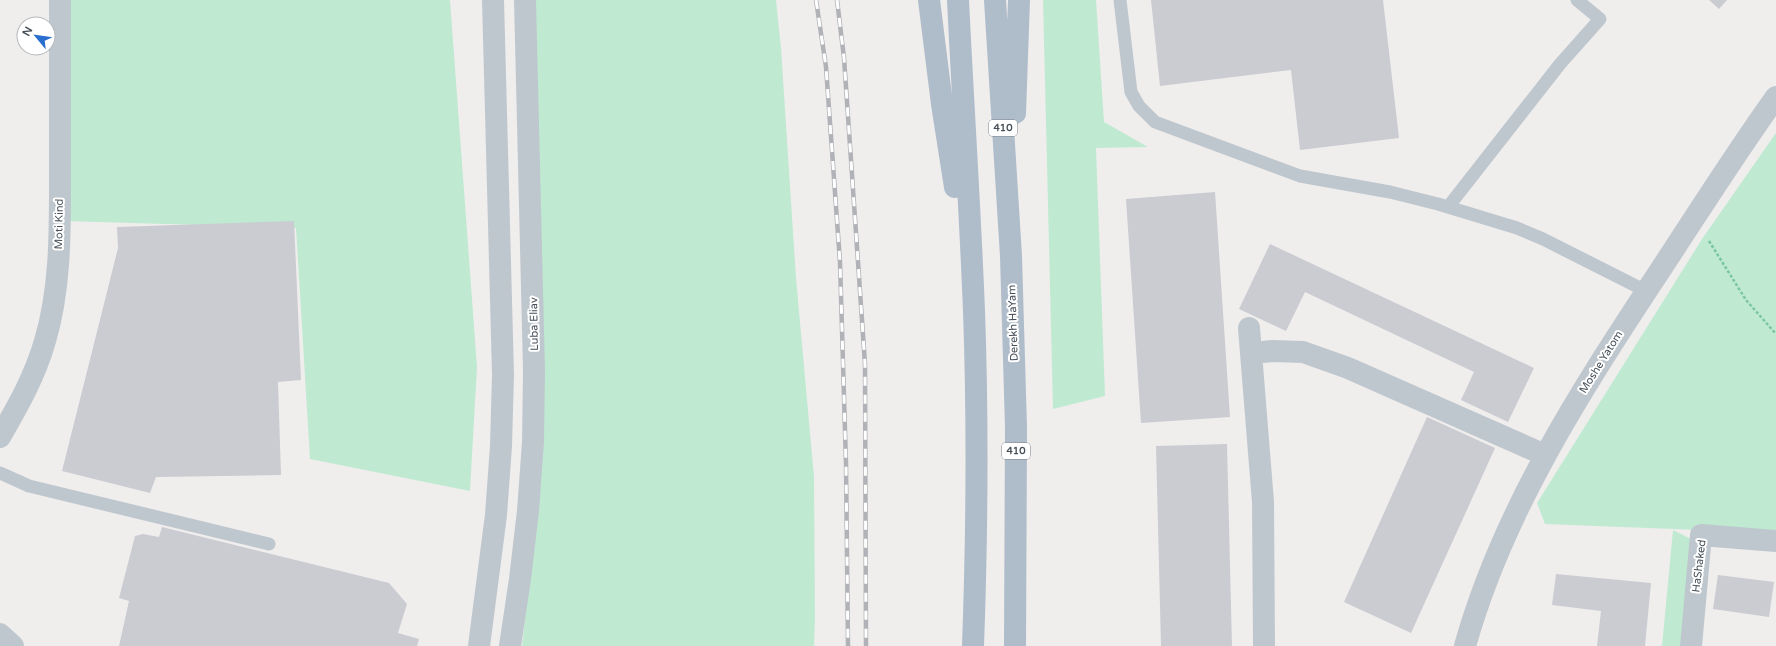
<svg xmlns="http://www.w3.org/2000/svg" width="1776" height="646" font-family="'Varela Round',sans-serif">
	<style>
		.green { fill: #bfead1 }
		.building { fill: #caccd2 }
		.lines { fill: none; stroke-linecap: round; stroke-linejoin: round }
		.path { stroke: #7ac5a2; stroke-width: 2.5; stroke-dasharray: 3 2; stroke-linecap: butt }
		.service { stroke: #bfc7ce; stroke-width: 13 }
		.minor { stroke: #bfc7ce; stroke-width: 22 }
		.tertiary { stroke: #bfc7ce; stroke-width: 22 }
		.primary { stroke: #afbcca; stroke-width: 22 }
		.rail-casing { stroke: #b0b2b7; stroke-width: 4.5 }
		.rail { stroke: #fff; stroke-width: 3; stroke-dasharray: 9; stroke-linecap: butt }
		.labels { text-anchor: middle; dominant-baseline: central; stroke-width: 4; stroke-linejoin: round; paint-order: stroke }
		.shield { fill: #fff; stroke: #7e848b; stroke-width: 1 }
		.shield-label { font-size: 10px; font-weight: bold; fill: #475059 }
		.street-label { font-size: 11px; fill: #475059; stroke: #fff }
	</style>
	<rect width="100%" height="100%" fill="#f0eded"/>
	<!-- green -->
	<path class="green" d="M63 0H450L477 367 470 491 310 459 296 228 65 221Z
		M534 0H776L781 48 796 278 814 477 815 618 814 646H522L537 507Z
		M1043 0H1096L1104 122 1148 147 1096 148 1105 396 1053 409Z
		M1776 133V533L1545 524 1537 503 1702 239Z
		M1673 530 1695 541 1686 646H1662Z"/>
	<!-- building -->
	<path class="building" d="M1151 0H1383L1399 138 1300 150 1291 70 1160 86Z
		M1709 0H1727L1719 9Z
		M1215 192 1230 417 1141 423 1126 199Z
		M294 221 301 380 278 382 281 475 156 477 150 493 62 471 118 248 117 227Z
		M1270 244 1534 368 1508 422 1461 400 1474 372 1305 292 1286 331 1239 309Z
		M1427 417 1495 448 1411 633 1344 602Z
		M1227 444 1232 646H1161L1156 446Z
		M162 527 389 583 407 604 398 633 419 639 417 646H119L129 601 119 598 135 536 143 534 159 537Z
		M1556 574 1651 583 1645 646H1597L1601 611 1552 605Z
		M1718 575 1774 582 1769 617 1713 609Z"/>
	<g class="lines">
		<!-- path -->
		<path class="path" d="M1709 241 1746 300 1776 334"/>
		<!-- service -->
		<path class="service" d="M1120 0 1131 92 1139 106 1155 122 1300 176 1390 192 1438 204 1517 228 1543 239 1646 291
			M1448 207 1560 64 1600 19 1577 0
			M0 473 29 486 269 544"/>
		<!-- minor -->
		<path class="minor" d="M1249 328 1263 502 1264 646
			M1251 353 1273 351 1303 352 1348 368 1545 455
			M0 437C18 406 35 376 45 341 61 287 60 229 60 173 60 115 60 58 60 0
			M0 634 13 646
			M479 646 496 515 501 446 503 375 493 0
			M510 646 520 579 528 511 533 442 534 371 525 0
			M1691 646 1701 535 1776 541"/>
		<!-- tertiary -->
		<path class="tertiary" d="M1465 646C1503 510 1582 389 1659 272 1698 213 1735 154 1776 97"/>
		<!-- primary -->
		<path class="primary" d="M929 0 942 104 955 187
			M958 0C963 104 970 208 974 311 978 423 977 535 973 646
			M995 0 1011 256 1016 428 1015 646
			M1015 113 1019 0"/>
		<!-- rail casing -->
		<g class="rail-casing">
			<path id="rail" d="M816 0 826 67 840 262 846 464 848 646
				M837 0 844 58 865 364 866 646"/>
		</g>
		<!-- rail -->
		<use href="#rail" class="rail"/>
	</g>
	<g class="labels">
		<!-- shield labels -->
		<g class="shield">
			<rect x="989" y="120" width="28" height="16" rx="3"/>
			<rect x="1002" y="443" width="28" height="16" rx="3"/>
		</g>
		<g class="shield-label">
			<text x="1003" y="128">410</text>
			<text x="1016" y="451">410</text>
		</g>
		<!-- street labels -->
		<g class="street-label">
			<text transform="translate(59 224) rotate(-89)">Moti Kind</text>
			<text transform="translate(1013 323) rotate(-92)">Derekh HaYam</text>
			<text transform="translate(534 324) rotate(-91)">Luba Eliav</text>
			<text transform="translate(1601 362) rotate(-58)">Moshe Yatom</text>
			<text transform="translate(1699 566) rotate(-83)">HaShaked</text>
		</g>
	</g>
	<!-- north arrow -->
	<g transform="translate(36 36) rotate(299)"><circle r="19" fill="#ffffff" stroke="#b5b9bd"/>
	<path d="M0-3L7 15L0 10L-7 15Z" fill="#296dce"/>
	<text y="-6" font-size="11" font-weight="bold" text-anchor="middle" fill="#475059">N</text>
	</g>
</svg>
